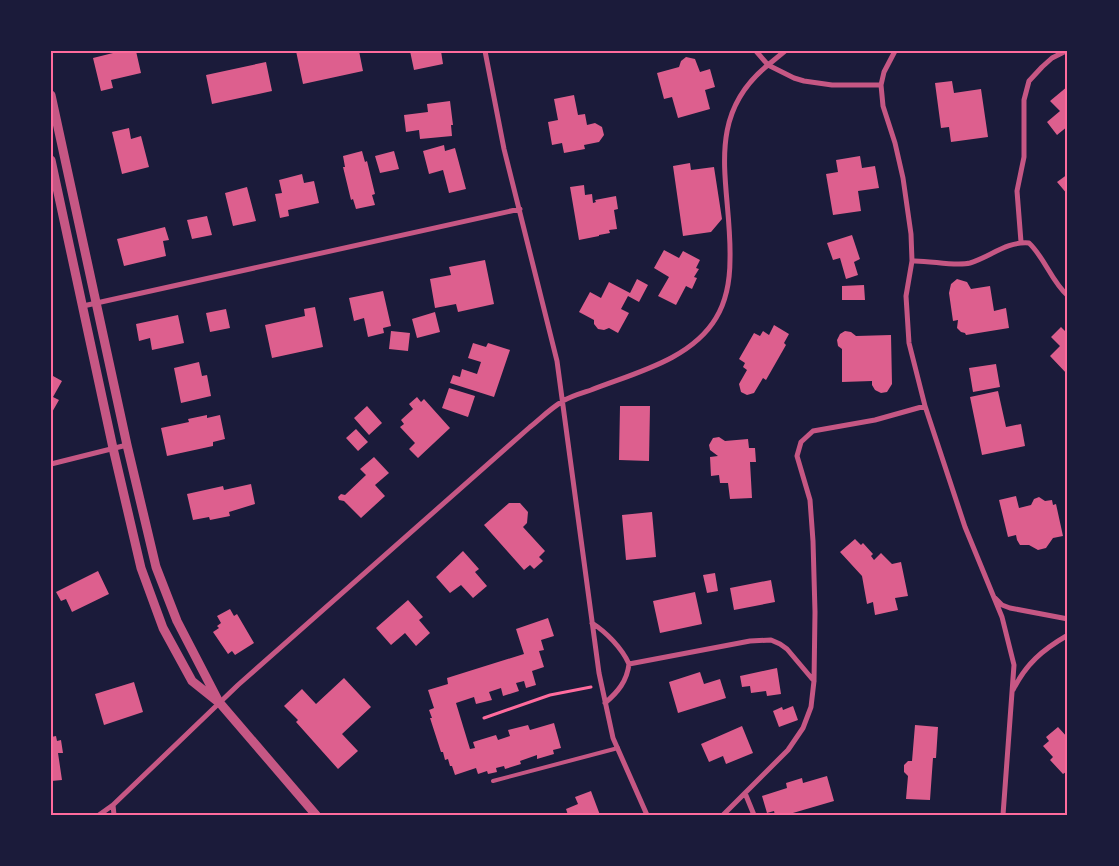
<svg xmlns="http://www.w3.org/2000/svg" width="1119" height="866" font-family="Manrope,sans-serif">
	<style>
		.building { fill: #dd5f8e }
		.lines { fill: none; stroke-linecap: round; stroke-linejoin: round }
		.path { stroke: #ff6b9d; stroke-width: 3 }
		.service { stroke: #c65784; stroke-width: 4 }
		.minor { stroke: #c65784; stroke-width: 5 }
		.tertiary { stroke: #c65784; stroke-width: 9 }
		.neatline { fill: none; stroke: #ff6b9d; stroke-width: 2 }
	</style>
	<rect width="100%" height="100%" fill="#1b1b3a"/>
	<!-- building -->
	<path class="building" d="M121 51H136L141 73 111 80 113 88 101 91 93 58Z
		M296 51H359L363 71 303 84Z
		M410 51H441L443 64 414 70Z
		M686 57 695 59 700 72 710 69 715 87 705 90 710 109 678 118 672 97 664 99 657 73 679 67 681 61Z
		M266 62 272 91 212 104 206 75Z
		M952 81 954 93 981 89 988 137 951 142 949 127 941 128 935 83Z
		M1068 86V126L1057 135 1047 122 1060 111 1050 101Z
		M574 95 578 115 585 114 587 125 595 123 602 127 604 135 599 142 584 145 585 149 564 153 562 143 552 145 548 122 558 120 554 99Z
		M450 101 453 125H451L452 136 420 139 419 130 406 132 404 115 428 112 427 104Z
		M129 128 131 139 141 136 149 167 122 174 112 132Z
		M444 145 445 151 455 148 466 189 449 193 443 170 429 174 423 151Z
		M362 151 365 162 367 161 375 194 372 195 375 205 356 209 353 199 351 200 343 167H345L343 156Z
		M394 151 399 169 380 173 375 156Z
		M860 156 862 168 875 166 879 188 858 191 861 211 833 215 826 174 838 172 836 160Z
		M690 163 691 170 714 167 722 219 711 232 683 236 673 166Z
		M302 174 304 183 314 181 319 203 288 210 289 216 280 218 275 194 282 193 279 180Z
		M1068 174V195L1057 182Z
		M584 185 585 195 592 194 593 203 596 202 595 200 616 196 618 209 614 210 617 229 609 230 610 233 599 235V236L579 240 570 187Z
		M247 187 256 221 233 226 225 193Z
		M207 216 212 235 192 239 187 220Z
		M165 227 169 240 163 241 166 256 124 266 117 239Z
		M852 235 860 259 854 262 858 275 846 279 840 258 833 260 827 243Z
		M664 250 679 258 683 251 700 260 696 268 699 269 694 277 697 278 692 289 686 286 676 305 658 296 669 277 654 268Z
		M485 260 494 304 458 312 456 304 435 308 430 279 451 275 449 267Z
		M637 279 648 285 639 302 628 296 621 309 629 313 618 333 609 328 604 330 598 329 594 324V320L579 312 590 292 601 298 609 282 630 293Z
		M957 279 967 282 971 289 990 286 994 311 1006 308 1009 328 966 335 965 333 961 332 957 328 958 320 953 321 949 293 951 284Z
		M864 285 865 300H842V286Z
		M383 291 391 326 383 328 384 333 368 337 364 318 354 321 349 298Z
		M315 307 323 347 272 358 265 325 305 316 304 309Z
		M226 309 230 328 210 332 206 313Z
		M435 312 440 332 417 338 412 319Z
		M178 315 184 343 152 350 150 338 139 341 136 324Z
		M774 325 789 334 784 343 786 345 766 380 763 378 754 393 747 395 741 392 739 384 747 370 743 367 745 363 739 359 754 333 760 336 763 331 769 335Z
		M1061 327 1068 334V375L1050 356 1060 346 1051 337Z
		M391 331 410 333 408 351 389 349Z
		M845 331 851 332 856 336 891 335 892 384 887 392 881 393 875 390 872 385V381L842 382V349L838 346 837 340 840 334Z
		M473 343 486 347 488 343 510 350 494 397 450 383 453 375 460 377 462 369 477 374 481 362 468 358Z
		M199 362 202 376 207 375 211 396 181 403 174 368Z
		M996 364 1000 387 973 392 969 368Z
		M53 376 62 381 53 397 59 400 51 414V379Z
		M449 388 475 396 468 417 442 408Z
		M998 391 1006 427 1021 424 1025 446 982 455 970 397Z
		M417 397 421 402 424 399 450 428 418 458 409 449 415 443 400 427 404 424 401 420 413 409 409 404Z
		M367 406 382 423 369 435 354 418Z
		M620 406H650L649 461 619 460Z
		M207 415V418L220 415 225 439 213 442V446L167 456 161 428 189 422 188 419Z
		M356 429 368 442 358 451 346 438Z
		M719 437 725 441 748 439 749 448H755L756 462H750L752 498 730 499 728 483H720L719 475 711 476 710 457 718 456 710 450 709 445 713 438Z
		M374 457 389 473 375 485 385 496 361 518 344 501 339 500 338 497 341 494 345 495 366 475 360 469Z
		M251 484 255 504 229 512 230 516 210 520 209 517 193 520 187 494 223 486 224 490Z
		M1016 496 1019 508 1031 505 1034 499 1039 497 1045 501 1052 500 1053 505 1056 504 1063 536 1053 538 1046 548 1038 550 1029 545H1020L1017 540 1016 535 1008 537 999 500Z
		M509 503H520L528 512 527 523 523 527 545 551 539 557 543 561 534 569 530 565 524 570 484 525Z
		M652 512 656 557 626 560 622 515Z
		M855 539 861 545 863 543 873 554 871 556 874 560 881 553 892 564 901 562 908 596 895 598 898 610 875 615 873 602 867 604 862 576 840 552Z
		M463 551 479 569 475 572 487 586 473 598 461 585 450 593 436 577Z
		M98 571 109 594 72 612 66 599 61 601 56 592Z
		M715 573 718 591 707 593 703 575Z
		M771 580 775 602 734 610 730 588Z
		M695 592 702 624 660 633 653 601Z
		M408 600 423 617 419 620 430 633 416 646 405 633 391 645 376 628Z
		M230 609 234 616 237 614 254 643 235 655 232 651 228 654 213 632 219 628 217 626 221 623 217 616Z
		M548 618 554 636 541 640 544 650 539 651 544 667 532 671 536 685 526 688 524 681 516 683 519 691 503 696 501 688 489 692 492 700 476 704 474 697 456 703 470 749 475 748 473 742 496 735 498 740 510 736 508 730 528 725 530 730 554 723 561 748 553 750 554 754 537 759V755L520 761 521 764 505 769 504 766 496 768 497 772 488 774 487 771 478 774 476 768 455 775 452 766H450L448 759 445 760 443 752H441L430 718H432L429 710 434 708 428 690 448 684 447 678 524 654 516 629Z
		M777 668 781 694 767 696 766 691 751 693 750 686 742 687 740 676Z
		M700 672 704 684 720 679 726 698 678 713 669 682Z
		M344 678 371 707 342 734 358 751 338 769 296 722 298 720 284 706 302 689 316 704Z
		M134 682 143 712 104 725 95 694Z
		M793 706 798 720 779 727 773 711 782 707 783 710Z
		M915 725 938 727 936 758H933L930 800 906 799 908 776 904 772V765L908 761H912Z
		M742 726 753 753 726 764 723 756 709 762 701 744Z
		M1058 727 1068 738V774L1066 772 1063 774 1050 760 1053 757 1043 746 1049 741 1046 737Z
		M56 736 57 741 61 740 63 753H58L62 780 51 781V737Z
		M827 776 834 801 786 815H775L774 811 767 813 762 796 787 788 786 783 802 778 803 783Z
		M591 791 600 815H568L566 809 578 804 575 797Z"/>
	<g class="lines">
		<!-- path -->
		<path class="path" d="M484 718 550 695 591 687"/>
		<!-- service -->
		<path class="service" d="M493 781 618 748"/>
		<!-- minor -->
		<path class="minor" d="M485 51 504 149 557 361 599 673 613 738 647 815
			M785 51 768 65 794 78 804 81 832 85H881
			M895 51 884 72 881 85 883 106 895 143 903 178 911 234 912 261 906 296 909 343 925 406 965 527 1002 617 1014 665 1003 815
			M1021 242 1017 191 1024 157V100L1029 81 1042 67 1052 58 1066 51
			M912 261C929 260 955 267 970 263 990 257 1007 241 1029 243 1045 258 1051 281 1068 296
			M83 306 520 209
			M51 464 127 445
			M995 598 1002 605 1010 608 1068 619
			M592 623C606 632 622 648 629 664 627 681 618 692 605 703
			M629 664 750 641 771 640 780 644 787 649 814 681
			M1013 690C1026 664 1042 650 1068 635
			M745 793 754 815
			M99 815 113 805
			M114 815 113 805 238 685 530 427C540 419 551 408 563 401 571 396 582 393 591 390 634 373 691 360 716 318 727 300 730 279 730 259 732 187 701 119 768 65L756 51
			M723 815 788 750 803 728 811 707 814 681 815 612 813 541 810 500 797 456 801 442 813 431 875 420 925 406"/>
		<!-- tertiary -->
		<path class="tertiary" d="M51 95 127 445 156 567 177 621 219 702 316 815
			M51 160 113 448 141 568 163 628 192 681 217 701"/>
	</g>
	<!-- border -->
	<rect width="1119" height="866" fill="none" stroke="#1b1b3a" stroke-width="105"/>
	<rect x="52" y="52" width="1014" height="762" class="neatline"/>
</svg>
